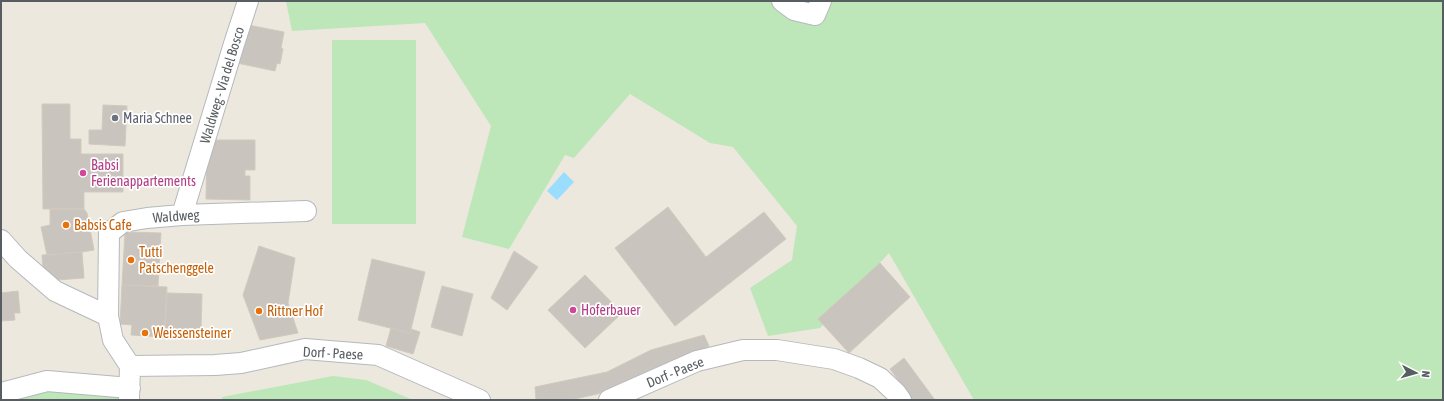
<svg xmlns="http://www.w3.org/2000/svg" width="1444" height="401" font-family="'Asap Condensed',sans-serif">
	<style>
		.green { fill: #bde6b9 }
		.water { fill: #9bddff }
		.building { fill: #c9c5be; stroke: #d1c9bd }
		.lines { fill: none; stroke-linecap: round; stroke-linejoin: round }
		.street-casing { stroke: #b5b8bd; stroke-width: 22 }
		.street { stroke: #fff; stroke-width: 20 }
		.worship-dot { fill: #6b7280; stroke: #fff; stroke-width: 1.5 }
		.hotel-dot { fill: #d1479c; stroke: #fff; stroke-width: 1.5 }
		.food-dot { fill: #e8710a; stroke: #fff; stroke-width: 1.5 }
		.labels { text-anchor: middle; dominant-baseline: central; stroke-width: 3.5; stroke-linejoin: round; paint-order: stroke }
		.street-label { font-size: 14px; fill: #585d61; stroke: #fff }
		.worship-label { font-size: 14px; fill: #5b616d; stroke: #fff; text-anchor: start }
		.hotel-label { font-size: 14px; fill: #b23c85; stroke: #fff; text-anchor: start }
		.food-label { font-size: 14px; fill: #c56008; stroke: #fff; text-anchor: start }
	</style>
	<rect width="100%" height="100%" fill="#ece8de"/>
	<!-- green -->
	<path class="green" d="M286 1H1443V400H974L889 253 820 328 768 336 750 288 792 260 797 226 733 147 710 143 630 94 574 158 565 155 509 249 462 237 491 126 425 23 292 31Z
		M332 40H416V224H332Z
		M333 376 366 380 413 400H222V397Z
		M47 386 123 391 122 400H1Z"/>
	<!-- water -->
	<path class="water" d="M564 172 574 182 557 200 547 191Z"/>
	<!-- building -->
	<path class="building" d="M248 25 284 32 281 48 283 49 280 64 277 63 275 71 237 63Z
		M42 104H70V139H81V154H123V192H84V209H43Z
		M103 105 127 106 125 146 89 144V130H102Z
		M210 140H255V170H245V176H250V200L206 199 207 149Z
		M668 207 706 257 764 212 786 239 675 326 615 248Z
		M50 209H84L87 213 94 250 82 252 47 255 41 227 50 225Z
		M125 232 161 233 158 286 122 285Z
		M259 246 295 258 288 303 298 333 260 340 243 295Z
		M514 251 538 267 507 310 491 298Z
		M82 252 84 278 44 281 42 255Z
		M372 259 425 272 410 333 358 320Z
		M880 263 910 297 849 353 818 319Z
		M585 275 622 313 585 348 548 310Z
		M122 285 167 287 164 337 131 335 132 325 120 324Z
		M442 286 473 294 462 336 431 327Z
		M18 291 20 313H14L15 320 1 321V293Z
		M167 293 202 294 201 331 165 330Z
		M391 328 410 333 411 329 420 332 413 354 386 346Z
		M704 335 709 346 620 389 570 400H536L535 387 607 372 651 350Z
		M904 358 935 400H913L890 369Z"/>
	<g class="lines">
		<!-- street casing -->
		<g class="street-casing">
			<path id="street" d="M782 1 794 10 815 15 821 1
				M182 215 234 44 248 1
				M1 240 18 259 55 291 108 316
				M130 366 215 365 241 363 305 349 378 355 480 400
				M1 393 47 381 130 388
				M129 400 130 366 113 340 108 316 109 233 123 222 147 218 182 215 306 211
				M609 400 697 361 743 350H777L834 359 859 368 880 378 896 393 901 400"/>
		</g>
		<!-- street -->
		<use href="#street" class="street"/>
	</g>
	<!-- markers -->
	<circle class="worship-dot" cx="115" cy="118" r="4"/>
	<g class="hotel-dot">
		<circle cx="83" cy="173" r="4"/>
		<circle cx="573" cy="310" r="4"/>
	</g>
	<g class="food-dot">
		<circle cx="66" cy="225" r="4"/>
		<circle cx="131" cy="260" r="4"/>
		<circle cx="259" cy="311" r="4"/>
		<circle cx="145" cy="333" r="4"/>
	</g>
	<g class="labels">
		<!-- street labels -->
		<g class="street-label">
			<text transform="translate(222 85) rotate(-73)">Waldweg - Via del Bosco</text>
			<text transform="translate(176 216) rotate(-4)">Waldweg</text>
			<text transform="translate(333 353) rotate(3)">Dorf - Paese</text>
			<text transform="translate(675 372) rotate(-22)">Dorf - Paese</text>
		</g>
		<!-- worship labels -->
		<g class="worship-label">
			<text x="123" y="118">Maria Schnee</text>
		</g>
		<!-- hotel labels -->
		<g class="hotel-label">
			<text x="91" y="165">Babsi<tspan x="91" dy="16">Ferienappartements</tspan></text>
			<text x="581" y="310">Hoferbauer</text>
		</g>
		<!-- food labels -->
		<g class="food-label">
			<text x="74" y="225">Babsis Cafe</text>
			<text x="139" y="252">Tutti<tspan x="139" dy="16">Patschenggele</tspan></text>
			<text x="267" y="311">Rittner Hof</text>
			<text x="153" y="333">Weissensteiner</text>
		</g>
	</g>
	<!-- border -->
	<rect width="1444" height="401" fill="none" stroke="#585d61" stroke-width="4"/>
	<!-- north arrow -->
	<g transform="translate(1416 373) rotate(96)" stroke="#ffffff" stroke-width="3" paint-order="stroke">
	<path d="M0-3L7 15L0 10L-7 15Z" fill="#585d61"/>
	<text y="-6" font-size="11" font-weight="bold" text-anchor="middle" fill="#585d61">N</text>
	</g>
</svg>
